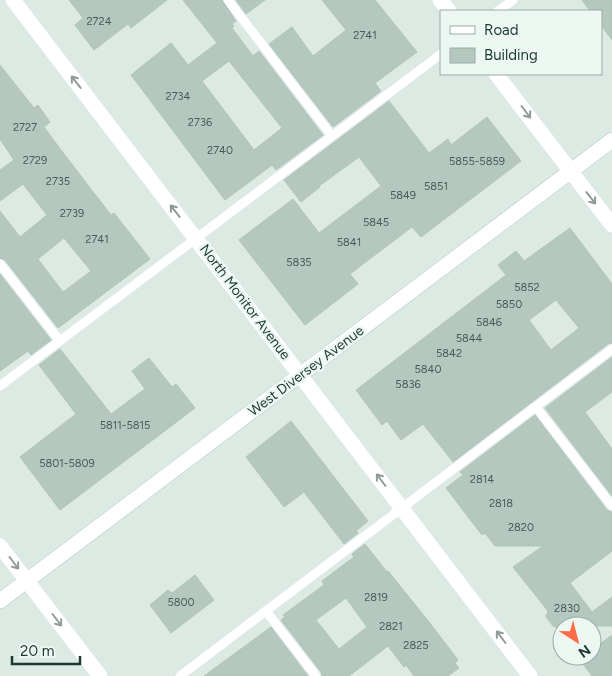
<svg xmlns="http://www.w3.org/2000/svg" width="612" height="676" font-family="Figtree,sans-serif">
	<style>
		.building { fill: #b5c8bf; stroke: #afc4ba; fill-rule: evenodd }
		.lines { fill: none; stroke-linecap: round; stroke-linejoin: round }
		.secondary-casing { stroke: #afcbc0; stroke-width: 16 }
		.service { stroke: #fff; stroke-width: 9 }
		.minor { stroke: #fff; stroke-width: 15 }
		.secondary { stroke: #fff; stroke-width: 15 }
		.oneway { stroke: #8e9c98 }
		.labels { text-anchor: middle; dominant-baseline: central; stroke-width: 5; stroke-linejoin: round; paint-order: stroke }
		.number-label { font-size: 11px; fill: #435e55 }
		.street-label { font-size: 14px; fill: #1d3a32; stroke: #edf7f2 }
	</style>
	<rect width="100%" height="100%" fill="#ddeae4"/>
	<!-- building -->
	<path class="building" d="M69 0H167L131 28 128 24 94 50 75 25 83 18Z
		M183 0H222L236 21 232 24 234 26 232 28 253 56 259 51 323 135 276 170 272 165 225 200 131 75 171 43 188 65 217 43ZM229 61 282 128 254 150 202 81Z
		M236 0H265L246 14Z
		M322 0H375L417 52 375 83 381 91 333 127 269 44 292 27 313 56 346 30Z
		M582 0H612V40L601 25V11H590Z
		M0 65 34 108 38 105 50 122 44 127 64 154 111 215 114 213 150 259 58 328 5 260 0 258V211L20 237 47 215 23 184 0 201V170L14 160 0 139ZM64 238 91 271 63 292 38 259Z
		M389 101 429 153 448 139 451 145 487 117 521 161 421 237 412 227 367 261 350 274 358 284 305 325 239 240 293 199 319 233 381 186 359 157 319 186 320 187 301 202 284 180Z
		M570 228 612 284V343L608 344 453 462 423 424 401 440 387 421 382 425 356 390 506 275 498 265 516 251 524 261ZM556 300 579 328 551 350 529 320Z
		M0 274 51 340 31 355 28 351 0 371Z
		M60 349 111 414 145 389 132 371 149 358 172 387 176 384 195 408 60 510 20 457 76 414 39 365Z
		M612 357V392L585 412 612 449V496L545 408Z
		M535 415 607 510 612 512V551L570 583 592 612 612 597V626H562L560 629 553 626 546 617 548 611 513 567 543 546H495L485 533 482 535 446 488 463 475 460 472Z
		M291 421 368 521 356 531 358 533 344 544 304 492 284 507 246 457Z
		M365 544 387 572 388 571 429 622 458 660 455 663 459 668 448 676H414L406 665 404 667 388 646 349 676H322L321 672 281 620 285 617 283 615 324 585 322 581 354 557 352 554ZM346 598 367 627 339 649 316 620Z
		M195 575 214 600 171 633 150 605 168 590 172 593Z
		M271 627 308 676H204Z
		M612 635V676H592L580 660 584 656H592V650Z"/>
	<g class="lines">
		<!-- secondary casing -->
		<g class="secondary-casing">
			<path id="secondary" d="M0 601 612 140"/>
		</g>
		<!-- service -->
		<path class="service" d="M228 0 332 136
			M498 11 513 0
			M0 264 60 341
			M0 386 441 54
			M536 407 612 506
			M266 611 316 676
			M180 676 612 349"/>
		<!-- minor -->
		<path class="minor" d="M13 0 530 676
			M440 0 449 11
			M496 74 612 225
			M0 546 100 676"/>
		<!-- secondary -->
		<use href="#secondary" class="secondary"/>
	</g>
	<!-- one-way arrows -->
	<defs><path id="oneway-shaft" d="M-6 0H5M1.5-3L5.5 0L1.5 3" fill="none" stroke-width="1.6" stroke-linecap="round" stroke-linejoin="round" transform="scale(1.25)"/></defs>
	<g class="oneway">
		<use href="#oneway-shaft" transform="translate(76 82) rotate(-128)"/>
		<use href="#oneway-shaft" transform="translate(526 112) rotate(53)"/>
		<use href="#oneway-shaft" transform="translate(591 198) rotate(52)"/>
		<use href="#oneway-shaft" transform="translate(175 211) rotate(-128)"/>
		<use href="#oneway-shaft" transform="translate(381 480) rotate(-127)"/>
		<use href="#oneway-shaft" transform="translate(14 563) rotate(53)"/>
		<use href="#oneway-shaft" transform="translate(57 620) rotate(53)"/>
		<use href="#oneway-shaft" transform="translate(501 637) rotate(-127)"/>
	</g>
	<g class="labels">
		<!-- number labels -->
		<g class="number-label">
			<text x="99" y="21">2724</text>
			<text x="365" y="35">2741</text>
			<text x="178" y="96">2734</text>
			<text x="200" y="122">2736</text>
			<text x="25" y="127">2727</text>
			<text x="220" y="150">2740</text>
			<text x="35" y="160">2729</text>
			<text x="477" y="161">5855-5859</text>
			<text x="58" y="181">2735</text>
			<text x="436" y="186">5851</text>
			<text x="403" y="195">5849</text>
			<text x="72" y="213">2739</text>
			<text x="376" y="222">5845</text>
			<text x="97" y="239">2741</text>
			<text x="349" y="242">5841</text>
			<text x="299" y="262">5835</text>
			<text x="527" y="287">5852</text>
			<text x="509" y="304">5850</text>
			<text x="489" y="322">5846</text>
			<text x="469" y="338">5844</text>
			<text x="449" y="353">5842</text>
			<text x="428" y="369">5840</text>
			<text x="408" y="384">5836</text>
			<text x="125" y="425">5811-5815</text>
			<text x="67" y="463">5801-5809</text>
			<text x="482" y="479">2814</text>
			<text x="501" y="503">2818</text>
			<text x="521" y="527">2820</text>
			<text x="376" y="597">2819</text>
			<text x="181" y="602">5800</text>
			<text x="567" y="608">2830</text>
			<text x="391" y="626">2821</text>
			<text x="416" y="645">2825</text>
		</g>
		<!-- street labels -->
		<g class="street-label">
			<text transform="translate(245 302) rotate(53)">North Monitor Avenue</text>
			<text transform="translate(306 371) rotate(-37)">West Diversey Avenue</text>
		</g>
	</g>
	<!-- legend -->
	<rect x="440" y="10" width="162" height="65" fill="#edf7f2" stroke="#9aaba5"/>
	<rect x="450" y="26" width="25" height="8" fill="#ffffff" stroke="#9aaba5"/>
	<text x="484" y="35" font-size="15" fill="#1d3a32">Road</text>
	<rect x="450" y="48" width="25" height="15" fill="#b5c8bf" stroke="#9aaba5"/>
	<text x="484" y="60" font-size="15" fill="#1d3a32">Building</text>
	<!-- north arrow -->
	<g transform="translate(577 641) rotate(144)"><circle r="24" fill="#edf7f2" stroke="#9aaba5"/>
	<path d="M0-4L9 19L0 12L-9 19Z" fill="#fd6d48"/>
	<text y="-8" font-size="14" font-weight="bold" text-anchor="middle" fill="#1d3a32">N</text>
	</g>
	<!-- scale -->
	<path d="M12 656v8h68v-8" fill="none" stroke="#1d3a32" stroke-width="2.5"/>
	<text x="20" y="656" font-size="15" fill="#1d3a32" stroke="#edf7f2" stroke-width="4" paint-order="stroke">20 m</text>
</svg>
